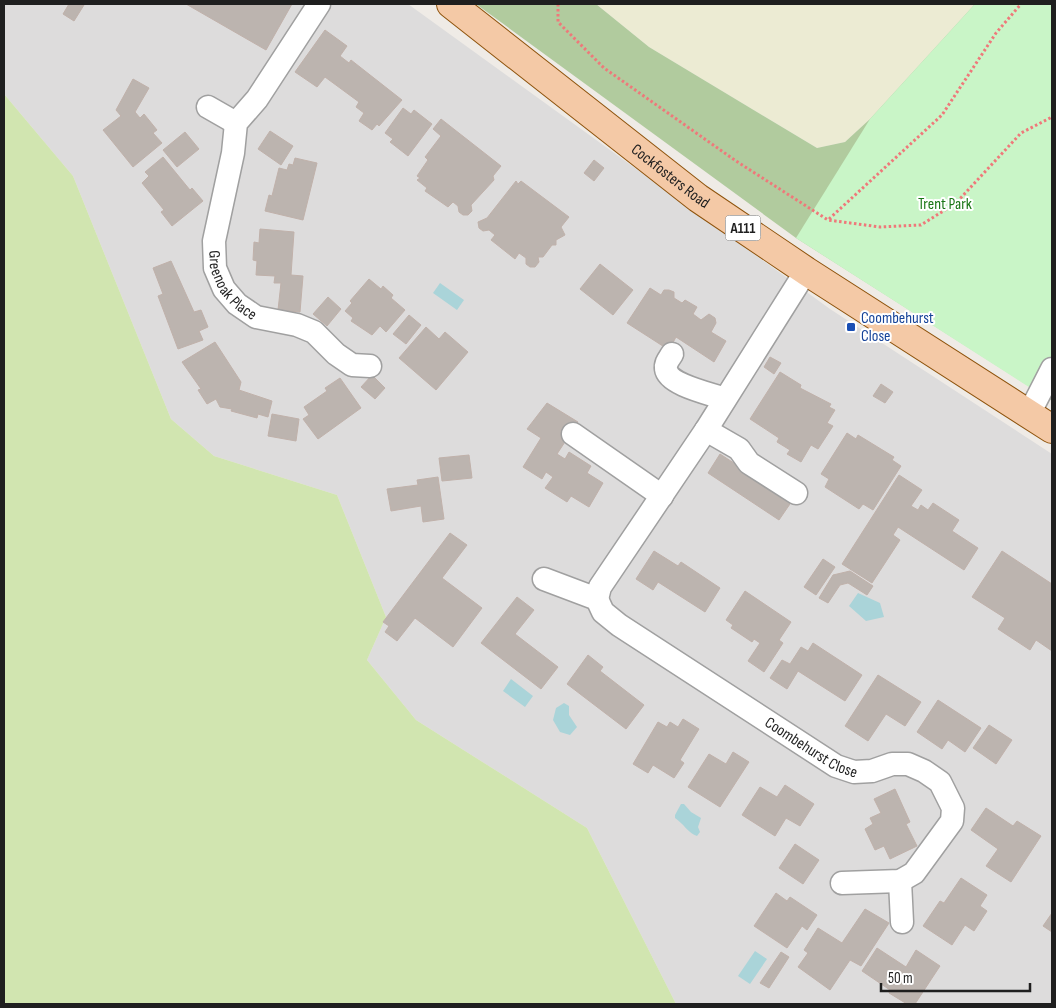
<svg xmlns="http://www.w3.org/2000/svg" width="1056" height="1008" font-family="'Sofia Sans Condensed',sans-serif">
	<style>
		.residential { fill: #dddcdc }
		.farmland { fill: #ecebd3 }
		.grass { fill: #d1e5b0 }
		.forest { fill: #b1cb9e }
		.park { fill: #c9f5c7 }
		.water { fill: #aad4d9 }
		.building { fill: #bcb4af; stroke: #c0b1aa }
		.lines { fill: none; stroke-linecap: round; stroke-linejoin: round }
		.minor-casing { stroke: #a0a0a0; stroke-width: 25 }
		.major-casing { stroke: #8e530c; stroke-width: 30 }
		.path { stroke: #ef787a; stroke-width: 3; stroke-dasharray: 2.5 2.5; stroke-linecap: butt }
		.minor { stroke: #fff; stroke-width: 22 }
		.major { stroke: #f4c9a6; stroke-width: 28 }
		.transit-dot { fill: #1a4fb4; stroke: #fff; stroke-width: 2 }
		.labels { text-anchor: middle; dominant-baseline: central; stroke-width: 4; stroke-linejoin: round; paint-order: stroke }
		.shield { fill: #fff; stroke: #626262; stroke-width: 1 }
		.shield-label { font-size: 15px; font-weight: bold; fill: #1f1f1f }
		.street-label { font-size: 16px; fill: #1f1f1f; stroke: #fff }
		.park-label { font-size: 16px; fill: #197615; stroke: #fff }
		.transit-label { font-size: 16px; fill: #164399; stroke: #fff; text-anchor: start }
	</style>
	<rect width="100%" height="100%" fill="#efebe6"/>
	<!-- residential -->
	<path class="residential" d="M4 4H408L830 309 1052 454V1004H676L587 828 416 720 367 660 386 617 337 495 214 456 171 419 73 176 4 94Z"/>
	<!-- farmland -->
	<path class="farmland" d="M596 4H975L870 119 845 142 817 148 649 47Z"/>
	<!-- grass -->
	<path class="grass" d="M4 94 73 176 171 419 214 456 337 495 386 617 367 660 416 720 587 828 676 1004H4Z"/>
	<!-- forest -->
	<path class="forest" d="M476 4H596L649 47 817 148 845 142 870 119 975 4H1052V401L796 238Z"/>
	<!-- park -->
	<path class="park" d="M975 4H1052V358L1032 389 796 238 870 119Z"/>
	<!-- water -->
	<path class="water" d="M440 283 464 300 457 310 433 293Z
		M858 593 880 603 884 617 866 621 849 606Z
		M511 679 533 696 525 707 503 691Z
		M564 703 569 706V715L577 727 570 735 560 732 553 720 556 708Z
		M681 804H684L691 812 701 818 698 827 700 832 697 836C689 834 683 823 675 818V815Z
		M755 951 767 959 750 984 738 976Z"/>
	<!-- building -->
	<path class="building" d="M69 4 84 5 74 21 63 14Z
		M186 4H292L266 50Z
		M325 30 347 46 340 56 349 63 351 60 402 100 379 126 377 124 372 130 359 121 364 113 356 107 359 102 325 77 317 87 295 72Z
		M133 79 149 88 135 112 140 118 144 114 157 130 153 133 162 143 133 167 103 130 121 116 116 110Z
		M403 108 411 114 414 110 432 124 408 156 390 142 393 139 385 133Z
		M441 119 501 166 493 176 494 180 471 205 472 211 468 215H463L459 212 458 206 453 202 448 207 425 191 427 188 417 180 420 178 417 176 428 160 425 157 441 136 433 129Z
		M270 131 293 146 281 165 258 149Z
		M185 132 199 149 177 167 163 150Z
		M163 157 190 190 192 188 203 201 172 226 161 212 164 210 142 183 149 176 145 172Z
		M295 158 317 163 303 220 265 211 269 195 272 196 279 168 287 170 289 164 293 165Z
		M594 160 604 168 594 181 584 173Z
		M516 181 518 184 521 181 569 217 561 227 565 235 556 240V245H552L543 257H538L539 262 535 267H530L526 264V258L519 253 515 259 491 240 495 235 489 230 483 231 479 228 478 222 487 218Z
		M260 229 294 232 291 275 303 276 300 312 278 310 281 283H274L275 276 256 275 257 261 253 260 254 242 259 243Z
		M171 261 194 312 201 310 208 327 199 331 203 340 178 349 158 296 163 294 153 268Z
		M600 264 633 290 613 315 580 289Z
		M369 279 381 289 383 286 393 295 391 298 405 310 386 332 380 326 372 335 351 321 353 318 345 311 352 303 350 301Z
		M650 288 661 295 664 290H669L674 292V298L682 303 685 300 697 307 693 314 701 320 709 314 715 318 716 323 711 332 726 341 714 362 676 337 669 350 627 323Z
		M328 297 341 309 327 326 313 314Z
		M409 315 421 325 406 344 393 334Z
		M426 327 439 339 445 332 468 352 436 390 399 358Z
		M215 342 241 382 239 390 272 401 268 417 258 414 257 418 231 411 232 409 220 407 216 399 207 404 198 390 201 389 182 362Z
		M770 357 781 363 774 374 764 367Z
		M780 372 801 385 800 388 831 404 829 407 835 410 827 423 833 426 818 449 811 445 801 462 787 454 790 450 777 442 779 438 750 419Z
		M372 375 385 388 375 399 361 387Z
		M340 378 361 408 318 439 303 419 309 415 304 407 327 391 325 388Z
		M881 384 893 392 885 403 873 396Z
		M547 403 578 422 557 454 565 459 569 452 591 466 587 473 603 483 589 507 571 496 567 502 545 488 553 477 546 472 542 479 523 467 541 438 527 429Z
		M272 414 299 419 296 441 268 436Z
		M847 433 856 439 858 435 894 457 892 460 901 466 873 510 863 504 859 509 825 487 829 479 821 474Z
		M720 454 792 501 779 520 708 473Z
		M469 455 472 478 442 481 439 458Z
		M899 475 922 490 911 506 918 510 921 505 928 510 933 503 959 520 952 531 978 548 964 570 898 527 893 535 900 540 872 583 842 564Z
		M438 477 444 519 423 522 421 506 391 511 387 489 418 485 417 480Z
		M450 533 467 545 442 578 482 608 453 647 415 618 397 641 385 632 389 626 383 622Z
		M654 551 678 566 681 562 720 588 705 612 658 582 653 590 636 579Z
		M1002 551 1052 584V651L1036 640 1030 650 998 629 1005 618 972 597Z
		M823 559 835 567 816 595 804 587Z
		M850 571 873 586 867 595 848 583 840 585 828 603 819 598 833 575Z
		M745 591 791 622 779 640 783 643 764 672 748 661 760 643 754 639 752 642 731 628 733 625 726 620Z
		M517 597 534 610 515 634 558 667 541 689 481 643Z
		M813 643 862 675 845 701 798 671 787 689 770 678 782 660 790 664 801 647 808 651Z
		M588 655 603 667 600 671 644 705 626 729 567 684Z
		M878 675 921 702 905 726 886 714 868 741 845 726Z
		M938 700 981 728 965 752 948 740 942 749 917 732Z
		M683 719 699 729 680 760 684 763 674 778 653 765 648 773 633 764 658 722 667 727 670 722 678 727Z
		M989 725 1012 740 996 764 973 748Z
		M733 752 749 762 720 807 688 787 709 754 726 764Z
		M785 785 814 804 800 826 786 818 775 836 742 815 760 787 777 797Z
		M895 789 910 822 906 824 917 846 890 859 884 846 875 850 865 829 873 824 870 818 881 813 874 799Z
		M986 808 1013 826 1017 821 1041 836 1011 882 986 866 998 849 971 830Z
		M795 844 819 860 803 884 779 868Z
		M961 878 987 895 980 906 987 911 974 931 965 925 952 945 923 926 940 901 944 903Z
		M776 893 787 901 790 897 817 915 807 930 802 926 787 948 754 926Z
		M865 909 889 923 861 966 850 960 830 990 798 967 808 953 804 950 818 928 842 943Z
		M1052 913V932L1043 926Z
		M877 948 906 967 916 950 940 966 915 1004H907L889 993 890 990 862 971Z
		M781 952 789 957 769 988 760 983Z"/>
	<g class="lines">
		<!-- minor casing -->
		<g class="minor-casing">
			<g id="minor">
				<path id="s1" d="M319 4 257 99 236 123 233 153 214 241 215 268 224 289 237 304 256 317 297 325 314 332 336 354 352 365 370 366"/>
				<path d="M208 107 236 123"/>
				<path d="M672 354C669 359 665 363 666 369 668 385 712 394 725 399"/>
				<path d="M1029 414 1052 369"/>
				<path d="M706 430 739 449 749 463 796 493"/>
				<path d="M573 434 662 496"/>
				<path id="s2" d="M544 579 597 599 603 612 619 625 836 766 854 772 872 771 892 764H908L924 771 940 782 953 808 952 821 914 873 900 881 842 883"/>
				<path d="M597 599 600 587 706 430 806 271"/>
				<path d="M900 881 902 922"/>
			</g>
		</g>
		<!-- major casing -->
		<g class="major-casing">
			<g id="major">
				<path id="s3" d="M451 4 698 198 806 271 1052 429"/>
			</g>
		</g>
		<!-- path -->
		<path class="path" d="M558 4V22L604 68 736 161 828 220 880 227 921 225 956 203 1021 133 1052 117
			M829 219 942 115 996 33 1021 4"/>
		<!-- minor -->
		<use href="#minor" class="minor"/>
		<!-- major -->
		<use href="#major" class="major"/>
	</g>
	<!-- markers -->
	<rect class="transit-dot" x="846" y="322" width="10" height="10" rx="2.5"/>
	<g class="labels">
		<!-- shield labels -->
		<rect class="shield" x="725.5" y="215.5" width="35" height="25" rx="4"/>
		<g class="shield-label">
			<text x="743" y="228">A111</text>
		</g>
		<!-- street labels -->
		<g class="street-label">
			<text stroke="none"><textPath href="#s3" startOffset="279">Cockfosters Road</textPath></text>
			<text stroke="none"><textPath href="#s1" startOffset="316">Greenoak Place</textPath></text>
			<text stroke="none"><textPath href="#s2" startOffset="320">Coombehurst Close</textPath></text>
		</g>
		<!-- park labels -->
		<g class="park-label">
			<text x="945" y="204">Trent Park</text>
		</g>
		<!-- transit labels -->
		<g class="transit-label">
			<text x="861" y="318">Coombehurst<tspan x="861" dy="18">Close</tspan></text>
		</g>
	</g>
	<!-- border -->
	<rect width="1056" height="1008" fill="none" stroke="#1f1f1f" stroke-width="10"/>
	<!-- scale -->
	<path d="M881 983v8h149v-8" fill="none" stroke="#1f1f1f" stroke-width="2.5"/>
	<text x="888" y="983" font-size="15" fill="#1f1f1f" stroke="#ffffff" stroke-width="4" paint-order="stroke">50 m</text>
</svg>
